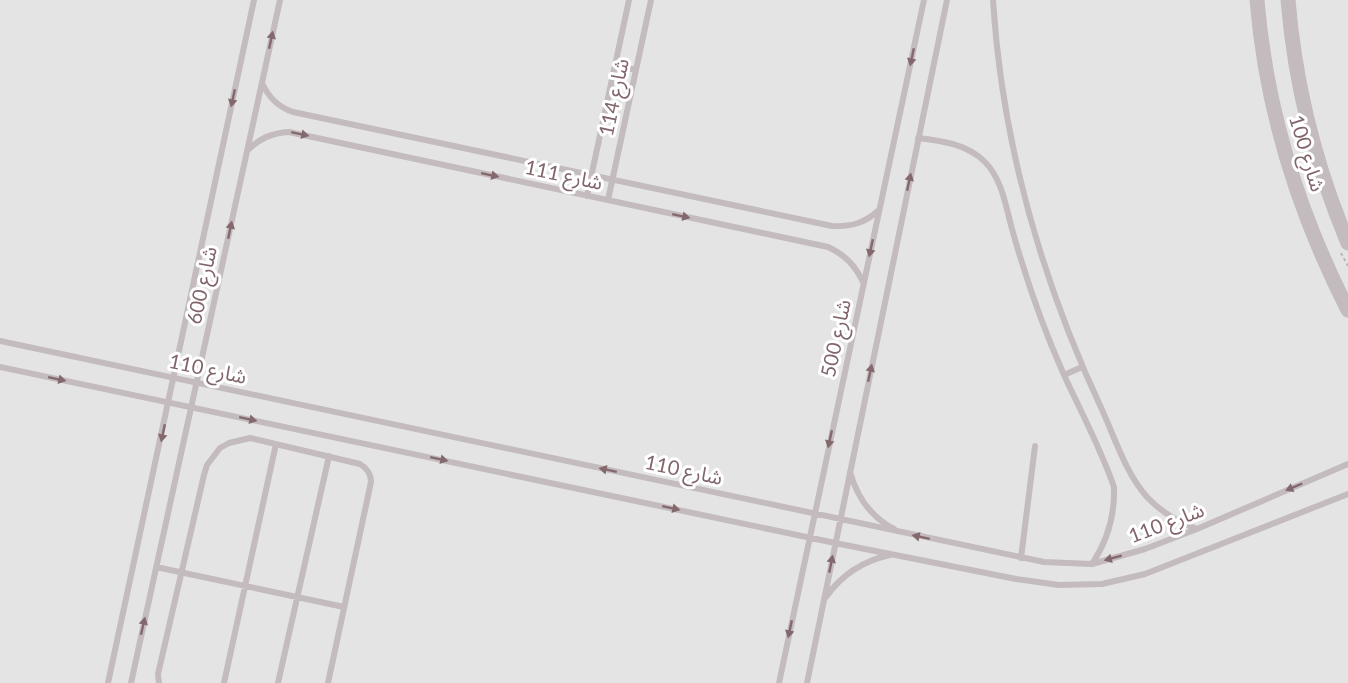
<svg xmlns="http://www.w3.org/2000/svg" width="1348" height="683" font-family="Lato,'Noto Sans Arabic',sans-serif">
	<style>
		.built { fill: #e4e4e5 }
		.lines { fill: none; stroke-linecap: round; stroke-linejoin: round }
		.path { stroke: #bbb6b7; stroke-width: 2; stroke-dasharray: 3 3; stroke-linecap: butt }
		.service { stroke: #c3bbbd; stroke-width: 6 }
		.tertiary { stroke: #c3bbbd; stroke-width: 15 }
		.oneway { fill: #83696e }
		.labels { text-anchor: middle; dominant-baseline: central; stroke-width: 6; stroke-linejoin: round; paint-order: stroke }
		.street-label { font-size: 20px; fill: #80656a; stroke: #fff }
	</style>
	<rect width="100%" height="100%" fill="#f1f3f4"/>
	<!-- built -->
	<path class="built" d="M0 0H1348V683H0Z"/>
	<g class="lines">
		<!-- path -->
		<path class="path" d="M1341 253 1348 266"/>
		<!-- service -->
		<path class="service" d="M993 0C1002 144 1042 282 1103 412 1116 441 1126 473 1147 497 1161 512 1178 522 1197 529
			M615 65 636 70
			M262 83C269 98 278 107 293 112L832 226C851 227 865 223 879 210
			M918 138C942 141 967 144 985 162 1002 179 1006 207 1012 229 1026 279 1043 328 1064 375 1081 412 1101 449 1114 487 1115 516 1108 540 1092 564
			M248 150C260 138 272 133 289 132L828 247C845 255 855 265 863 282
			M587 196 629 0
			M608 200 651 0
			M0 341 1044 562 1092 564 1145 549 1197 529 1348 464
			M0 367 835 543 1016 579 1059 585 1102 584 1145 574 1348 494
			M1064 375 1082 367
			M850 472C857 497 871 517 894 529
			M1021 558 1035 446
			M156 567 344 607
			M826 597C842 574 863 561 890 555
			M108 683 254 0
			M131 683 280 0
			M159 683 158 674 204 475 207 465 220 448 229 443 250 438 360 464C367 468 371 474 371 482L328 683
			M224 683 276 444
			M278 683 329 456
			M779 683 924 0
			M807 683 947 0"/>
		<!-- tertiary -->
		<path class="tertiary" d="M1257 0C1266 110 1298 212 1348 310
			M1288 0C1295 84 1315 165 1348 243"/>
	</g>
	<!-- one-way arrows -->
	<defs><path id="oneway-solid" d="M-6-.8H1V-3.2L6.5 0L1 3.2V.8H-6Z" transform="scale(1.5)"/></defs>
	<g class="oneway">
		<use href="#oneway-solid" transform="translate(271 40) rotate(-78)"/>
		<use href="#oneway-solid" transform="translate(912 57) rotate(102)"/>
		<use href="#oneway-solid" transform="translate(233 98) rotate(102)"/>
		<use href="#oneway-solid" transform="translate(300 134) rotate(12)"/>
		<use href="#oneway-solid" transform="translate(490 175) rotate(12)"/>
		<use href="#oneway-solid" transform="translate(909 182) rotate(-78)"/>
		<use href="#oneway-solid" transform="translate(681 216) rotate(12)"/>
		<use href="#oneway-solid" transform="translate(230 230) rotate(-78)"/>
		<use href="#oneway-solid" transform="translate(871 248) rotate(102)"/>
		<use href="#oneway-solid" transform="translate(870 373) rotate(-78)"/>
		<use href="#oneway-solid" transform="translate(57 379) rotate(12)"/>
		<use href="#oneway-solid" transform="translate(248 419) rotate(12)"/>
		<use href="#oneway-solid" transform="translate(163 433) rotate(102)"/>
		<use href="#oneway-solid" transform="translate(830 439) rotate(102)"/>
		<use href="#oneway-solid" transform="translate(439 459) rotate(12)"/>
		<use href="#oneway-solid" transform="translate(608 470) rotate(-168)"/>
		<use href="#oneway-solid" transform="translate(1294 487) rotate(157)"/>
		<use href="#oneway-solid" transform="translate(671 508) rotate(12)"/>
		<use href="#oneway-solid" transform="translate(921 537) rotate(-168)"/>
		<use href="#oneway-solid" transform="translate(1113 558) rotate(165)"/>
		<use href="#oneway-solid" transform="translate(831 564) rotate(-79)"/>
		<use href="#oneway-solid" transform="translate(143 626) rotate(-77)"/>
		<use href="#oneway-solid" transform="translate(790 629) rotate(102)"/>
	</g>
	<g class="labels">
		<!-- street labels -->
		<g class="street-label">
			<text transform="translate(613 97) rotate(-78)">شارع 114</text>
			<text transform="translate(1308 153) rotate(73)">شارع 100</text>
			<text transform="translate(564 174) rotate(12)">شارع 111</text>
			<text transform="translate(201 285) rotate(-78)">شارع 600</text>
			<text transform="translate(835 338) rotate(-78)">شارع 500</text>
			<text transform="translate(208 368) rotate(12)">شارع 110</text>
			<text transform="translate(684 469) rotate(12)">شارع 110</text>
			<text transform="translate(1166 522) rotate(-21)">شارع 110</text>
		</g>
	</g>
</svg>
